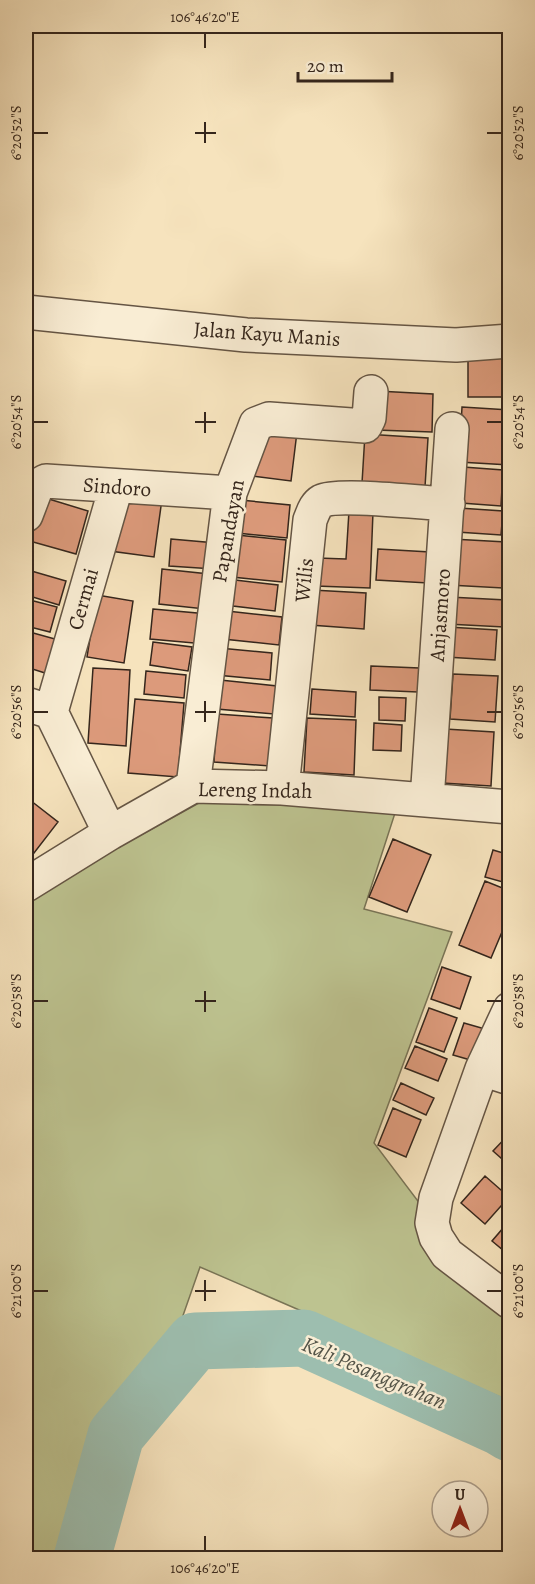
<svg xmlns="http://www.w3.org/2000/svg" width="535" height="1584" font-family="Alegreya,serif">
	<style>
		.green { fill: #bdc390; stroke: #797456; stroke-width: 1.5 }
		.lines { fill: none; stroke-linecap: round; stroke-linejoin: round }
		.river { stroke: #9dbeaf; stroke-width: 57 }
		.building { fill: #dc9a7b; stroke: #35261c; stroke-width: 1.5 }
		.minor-casing { stroke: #655544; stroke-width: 36 }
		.tertiary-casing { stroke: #655544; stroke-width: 36 }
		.minor { stroke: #f9edd4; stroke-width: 33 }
		.tertiary { stroke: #f9edd4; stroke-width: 33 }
		.ticks { fill: none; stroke: #35261c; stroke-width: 2 }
		.labels { text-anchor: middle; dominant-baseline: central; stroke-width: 5; stroke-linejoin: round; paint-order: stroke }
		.street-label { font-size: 21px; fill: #35261c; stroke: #f9edd4 }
		.water-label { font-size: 22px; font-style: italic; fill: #545448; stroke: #f9edd4 }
		.neatline { fill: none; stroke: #35261c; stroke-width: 2 }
		.ticks-label { font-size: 15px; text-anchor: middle; fill: #35261c }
	</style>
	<rect width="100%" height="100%" fill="#f6e3bd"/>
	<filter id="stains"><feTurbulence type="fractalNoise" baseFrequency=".00333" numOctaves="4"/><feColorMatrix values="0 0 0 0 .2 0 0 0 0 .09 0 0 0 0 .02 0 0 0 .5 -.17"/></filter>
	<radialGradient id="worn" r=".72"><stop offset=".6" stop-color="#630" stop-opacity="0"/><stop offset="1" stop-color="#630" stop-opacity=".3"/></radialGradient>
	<!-- green -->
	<path class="green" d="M208 798 396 810 364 909 452 932 374 1143 442 1233 509 1291V1401L200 1267 98 1558H26V898Z"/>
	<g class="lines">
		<!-- river -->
		<path class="river" d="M82 1558 116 1435 195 1341 304 1338 500 1427 510 1433"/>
	</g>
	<!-- building -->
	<path class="building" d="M468 356H510V397H468Z
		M377 391 433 394 432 432 376 430Z
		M462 407 510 410V465L459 462Z
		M258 427 297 432 291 481 253 476Z
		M365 434 428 438 425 487 362 483Z
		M463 467 503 470 501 506 461 503Z
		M119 493 162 499 154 557 110 551Z
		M39 496 88 511 76 554 26 540Z
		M240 500 290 505 287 538 237 533Z
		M459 508 503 511 501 535 457 532Z
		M349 511 373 512 370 588 316 586 318 558 346 559Z
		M237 535 286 540 282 582 232 577Z
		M171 539 216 543 214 569 169 566Z
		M452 539 506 542 503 588 449 585Z
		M378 549 430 552 428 583 376 580Z
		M162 569 209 574 205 609 159 604Z
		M28 570 66 581 59 605 26 595V579Z
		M235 580 278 585 275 611 233 606Z
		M312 590 366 593 364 629 310 625Z
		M97 595 133 601 124 663 87 657Z
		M449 597 506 600 504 627 447 624Z
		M26 599 57 607 50 632 26 626Z
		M153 609 208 614 205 644 150 639Z
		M227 611 282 617 279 645 223 639Z
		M448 627 497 630 495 660 446 657Z
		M26 631 55 639 45 673 26 667Z
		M153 642 192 647 188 671 150 665Z
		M219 648 272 653 270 680 216 675Z
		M371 666 419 668 418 692 370 690Z
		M93 668 130 670 126 746 88 743Z
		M146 671 186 675 184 698 144 694Z
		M453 674 498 676 495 722 450 719Z
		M220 680 277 686 274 714 217 709Z
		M312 689 356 692 355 717 310 714Z
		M379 697 406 698 405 721 379 720Z
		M135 699 184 703 178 777 128 773Z
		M217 714 273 718 270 766 214 762Z
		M307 718 356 720 354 775 304 772Z
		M374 723 402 725 401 751 373 750Z
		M445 729 494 732 491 786 442 783Z
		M26 797 58 822 34 853 26 847Z
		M393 839 431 855 407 912 369 897Z
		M493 850 510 855V884L485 877Z
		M485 881 510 891V913L491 958 459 945Z
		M442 967 471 977 460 1009 431 999Z
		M429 1008 457 1018 444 1052 416 1042Z
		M464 1023 485 1029 474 1061 453 1055Z
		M415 1046 447 1059 438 1081 405 1068Z
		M401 1083 434 1098 426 1115 393 1100Z
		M393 1108 421 1120 406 1157 378 1145Z
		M510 1133V1166L493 1151Z
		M485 1176 509 1197 485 1224 461 1203Z
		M510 1220V1256L492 1241Z"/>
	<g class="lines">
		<!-- minor casing -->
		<g class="minor-casing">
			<path id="minor" d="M26 515 37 486 46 481 230 493
				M26 704 51 712 110 833
				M51 712 116 487
				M193 786 230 493 256 424 269 419 365 426 369 418 371 392
				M282 788 310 520C313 513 315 505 322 501 338 493 425 503 448 504
				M427 800 452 429
				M26 885 110 833 193 786 282 788 510 807
				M510 1009 482 1069 436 1198 432 1223 436 1237 447 1254 510 1302
				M482 1069 510 1078"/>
		</g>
		<!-- tertiary casing -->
		<g class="tertiary-casing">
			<path id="tertiary" d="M26 312 246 335 456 345 510 341"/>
		</g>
		<!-- minor -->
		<use href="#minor" class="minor"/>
		<!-- tertiary -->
		<use href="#tertiary" class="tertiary"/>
	</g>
	<!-- ticks -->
	<path class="ticks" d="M205 33V48M205 122V143M33 133H48M195 133H216M487 133H502M205 412V433M33 422H48M195 422H216M487 422H502M205 701V722M33 712H48M195 712H216M487 712H502M205 991V1012M33 1001H48M195 1001H216M487 1001H502M205 1280V1301M33 1291H48M195 1291H216M487 1291H502M205 1536V1551"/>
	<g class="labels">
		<!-- street labels -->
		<g class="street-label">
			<text transform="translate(267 334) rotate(4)">Jalan Kayu Manis</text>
			<text transform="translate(117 487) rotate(4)">Sindoro</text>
			<text transform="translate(228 531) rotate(-80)">Papandayan</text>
			<text transform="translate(304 580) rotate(-84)">Wilis</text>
			<text transform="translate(83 599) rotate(-74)">Cermai</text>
			<text transform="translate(440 615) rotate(-86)">Anjasmoro</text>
			<text transform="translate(255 790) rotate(1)">Lereng Indah</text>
		</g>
		<!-- water labels -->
		<g class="water-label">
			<text transform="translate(374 1373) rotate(23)">Kali Pesanggrahan</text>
		</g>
	</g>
	<!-- margin -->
	<rect width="535" height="1584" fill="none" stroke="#f6e3bd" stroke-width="66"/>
	<!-- north arrow -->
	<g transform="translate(460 1509)"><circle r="28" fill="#f9edd4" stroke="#ab9d8a" stroke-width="1.5"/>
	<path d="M0-4.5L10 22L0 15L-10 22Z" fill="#8f2418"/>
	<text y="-9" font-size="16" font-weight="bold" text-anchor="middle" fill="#35261c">U</text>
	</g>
	<!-- scale -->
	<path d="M298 72v9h94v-9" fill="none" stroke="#35261c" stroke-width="3"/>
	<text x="307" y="72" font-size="18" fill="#35261c" stroke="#f9edd4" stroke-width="4.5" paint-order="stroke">20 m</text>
	<rect x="33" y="33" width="469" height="1518" class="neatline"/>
	<g class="ticks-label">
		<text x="205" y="22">106°46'20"E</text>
		<text transform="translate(16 133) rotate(-90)" y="5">6°20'52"S</text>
		<text transform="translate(518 133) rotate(-90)" y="5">6°20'52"S</text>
		<text transform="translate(16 422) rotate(-90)" y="5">6°20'54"S</text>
		<text transform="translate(518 422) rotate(-90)" y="5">6°20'54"S</text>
		<text transform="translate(16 712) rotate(-90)" y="5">6°20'56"S</text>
		<text transform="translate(518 712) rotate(-90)" y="5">6°20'56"S</text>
		<text transform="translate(16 1001) rotate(-90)" y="5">6°20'58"S</text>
		<text transform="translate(518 1001) rotate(-90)" y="5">6°20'58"S</text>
		<text transform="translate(16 1291) rotate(-90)" y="5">6°21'00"S</text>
		<text transform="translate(518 1291) rotate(-90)" y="5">6°21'00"S</text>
		<text x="205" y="1573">106°46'20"E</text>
	</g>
	<rect width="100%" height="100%" filter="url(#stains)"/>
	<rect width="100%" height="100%" fill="url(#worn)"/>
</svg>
